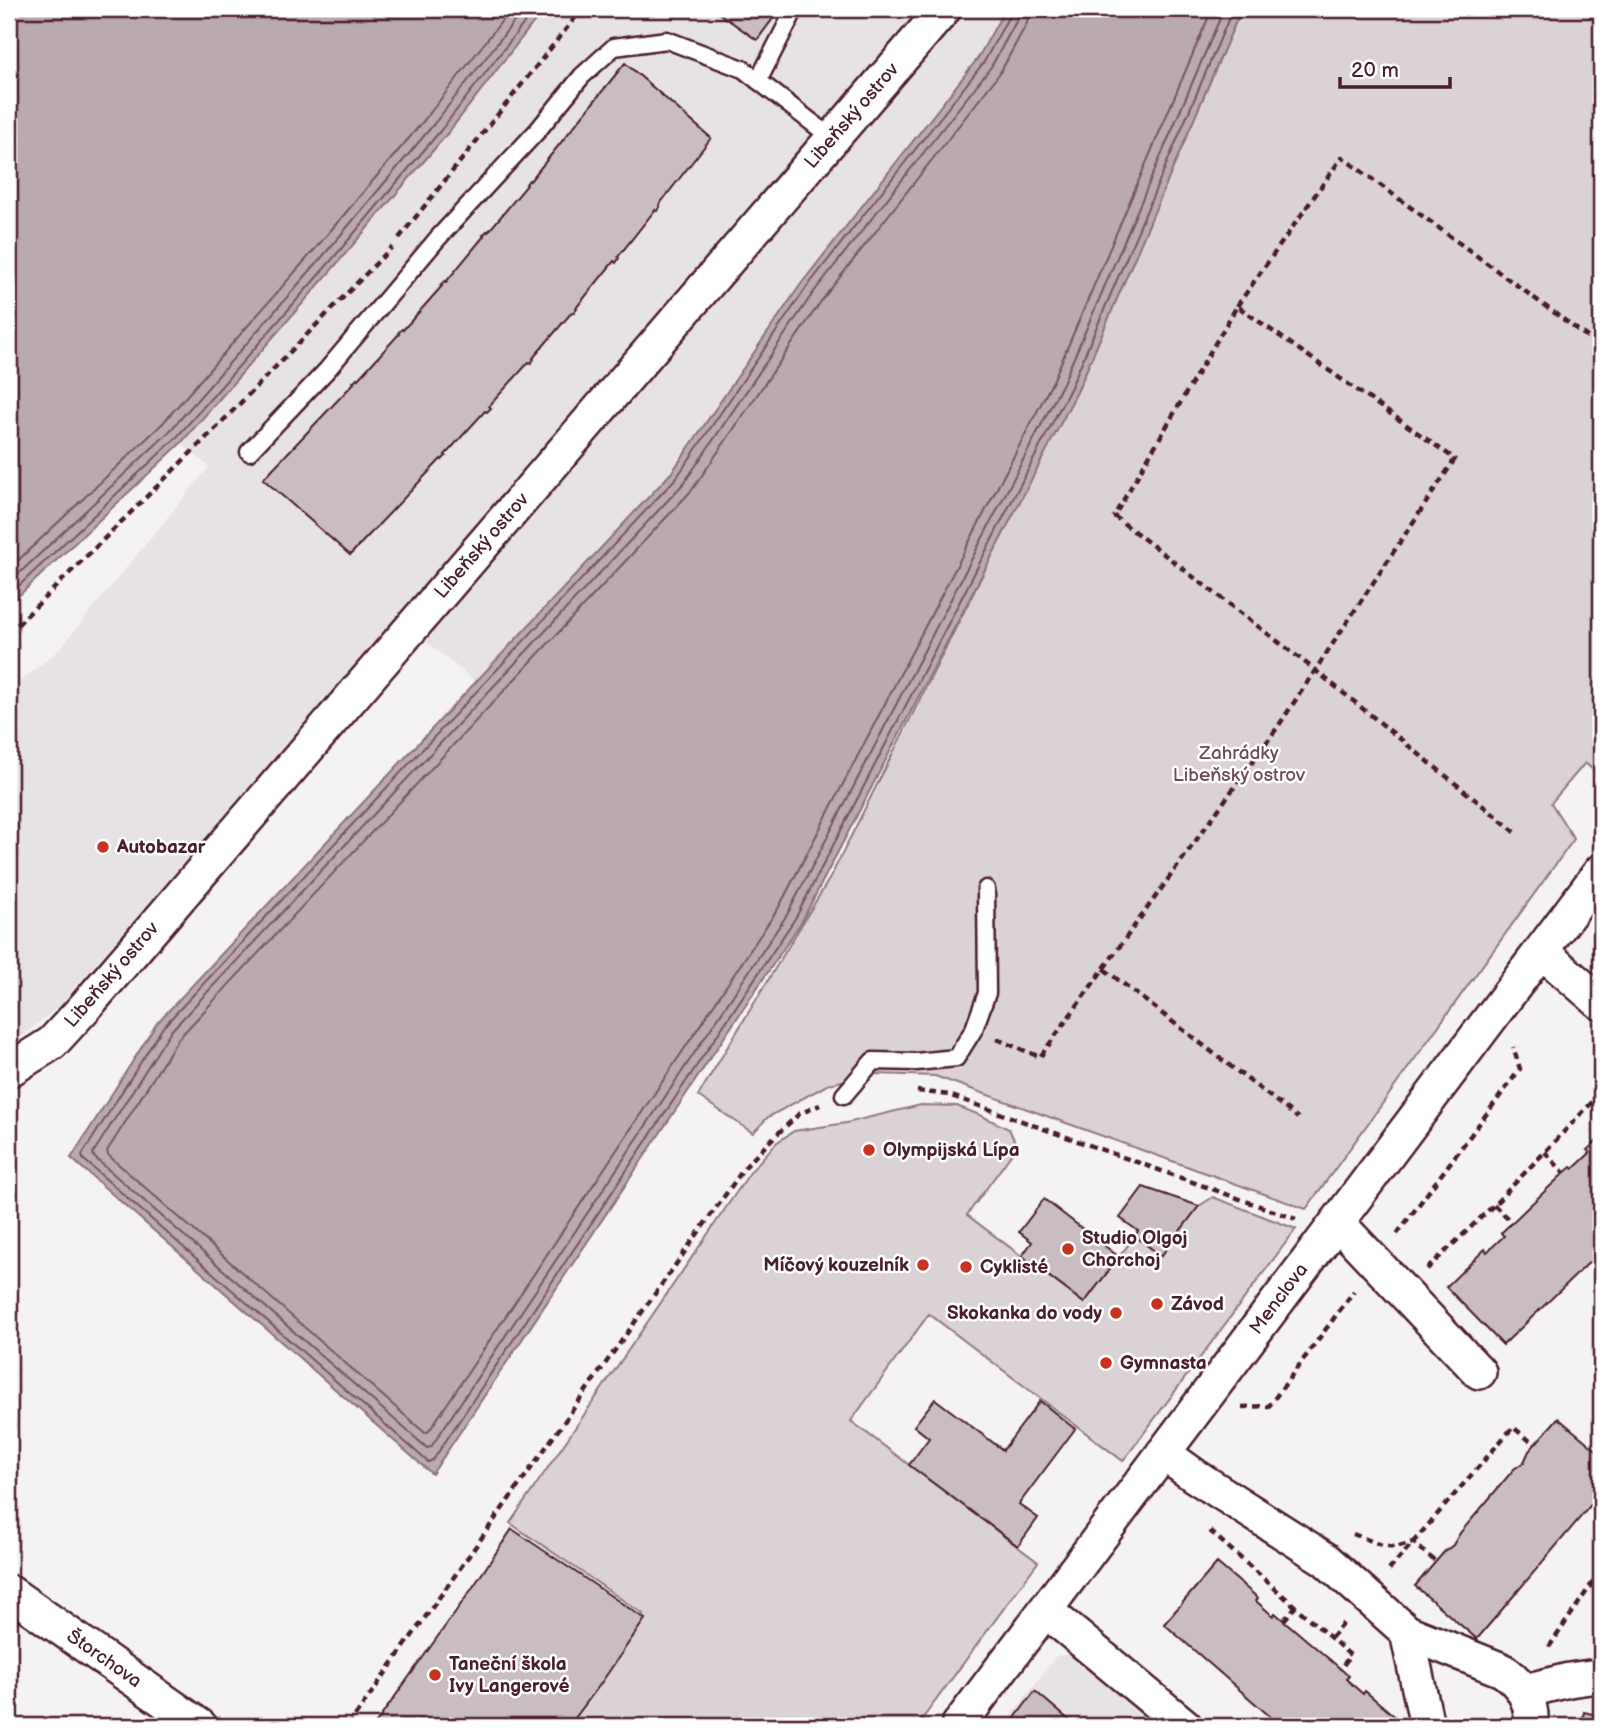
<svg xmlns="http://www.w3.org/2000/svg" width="1610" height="1735" font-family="'Balsamiq Sans',sans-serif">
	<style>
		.built { fill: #e7e2e3 }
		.green { fill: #dbd2d5; stroke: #927880; stroke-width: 2 }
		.water { fill: #baa9ae; stroke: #8d727a; stroke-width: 2 }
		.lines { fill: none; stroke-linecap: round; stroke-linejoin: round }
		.shore { stroke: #77565f; stroke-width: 2 }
		.building { fill: #cabdc1; stroke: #4a1f2b; stroke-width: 2 }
		.lane-casing { stroke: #4a1f2b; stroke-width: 21 }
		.street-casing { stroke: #4a1f2b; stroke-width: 38 }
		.path { stroke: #4a1f2b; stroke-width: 4.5; stroke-dasharray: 7 5; stroke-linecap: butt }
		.lane { stroke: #fff; stroke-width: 16 }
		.street { stroke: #fff; stroke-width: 33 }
		.poi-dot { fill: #c8321e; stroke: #fff; stroke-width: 2.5 }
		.labels { text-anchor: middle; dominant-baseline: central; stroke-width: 5; stroke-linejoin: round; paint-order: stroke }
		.street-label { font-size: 19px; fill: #4a1f2b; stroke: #fff }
		.park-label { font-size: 19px; fill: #6e4c56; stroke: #fff }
		.poi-label { font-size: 19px; font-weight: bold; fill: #4a1f2b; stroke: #fff; text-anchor: start }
	</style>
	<rect width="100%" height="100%" fill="#f4f2f2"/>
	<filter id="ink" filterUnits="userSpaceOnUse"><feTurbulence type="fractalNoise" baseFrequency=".0143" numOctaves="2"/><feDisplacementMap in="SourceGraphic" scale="14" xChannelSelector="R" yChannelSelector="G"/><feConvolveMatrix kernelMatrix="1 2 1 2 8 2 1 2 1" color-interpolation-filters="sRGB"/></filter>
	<g filter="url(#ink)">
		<!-- built -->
		<path class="built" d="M544 9H1005L978 58 801 284 672 472 477 683 396 617 61 1004 9 1047V690L58 651 209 467 181 443 335 266 447 134Z
			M1073 1654 1157 1726H1004L1056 1656Z"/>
		<!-- green -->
		<path class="green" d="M1244 9H1601V777L1585 763 1551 803 1574 839 1306 1209 935 1076 876 1074 829 1084 768 1117 753 1133 698 1096 831 876 1086 369 1236 21Z
			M921 1105 957 1106 982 1116 1009 1129 1016 1144 1013 1152 967 1215 1084 1303 1135 1236 1161 1256 1199 1206 1213 1197 1296 1229 1123 1461 929 1314 851 1421 1038 1562 917 1726H570L643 1614 510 1523 751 1171 776 1143 794 1131 846 1123Z"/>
		<!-- water -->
		<path class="water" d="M9 9H544L447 134 335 266 181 443 9 605Z
			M1005 9H1243L1236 21 1078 390 802 921 432 1474 71 1158 157 1023 672 472 801 284 978 58Z"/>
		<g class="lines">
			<!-- shore -->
			<path class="shore" d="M1011 9 1010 14 984 62 806 288 677 477 163 1027 82 1155 83 1159 428 1462 433 1460 796 917 1071 387 1229 18 1235 9
				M1020 9 1018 18 991 67 813 293 684 483 170 1032 93 1153 94 1157 427 1448 431 1447 788 913 1063 383 1224 9
				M1030 9 1027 23 1000 73 822 300 692 490 178 1039 107 1151 108 1155 425 1433 429 1431 779 907 1054 379 1212 9
				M9 569 162 424 315 249 426 118 511 9
				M9 583 169 432 323 256 434 124 524 9
				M9 595 176 438 330 262 441 130 535 9"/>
		</g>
		<!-- building -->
		<path class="building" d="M713 9H780L757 40Z
			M625 63 711 138 659 205 660 206 657 211 655 210 618 257 619 258 616 263 614 261 576 308 577 309 573 313 572 312 533 358 534 359 531 363 529 362 489 406 491 408 487 412 485 411 445 455 446 456 442 460 441 459 350 555 263 479 354 383 353 382 357 378 358 379 399 334 398 333 402 329 403 330 442 286 440 285 445 281 446 282 484 236 483 235 487 231 488 232 527 185 526 184 529 180 530 181Z
			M1601 1137V1251L1503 1345 1446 1287 1485 1249 1487 1252 1504 1236 1501 1233 1564 1173 1571 1167 1573 1169 1590 1153 1587 1150Z
			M1143 1187 1199 1206 1161 1256 1135 1236 1138 1231 1120 1218Z
			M1044 1199 1119 1257 1084 1303 1022 1256 1032 1242 1019 1232Z
			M935 1399 1003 1450 1040 1401 1075 1429 1019 1504 1038 1518 1018 1546 909 1465 929 1438 914 1426Z
			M1558 1418 1601 1454V1493L1477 1639 1415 1586 1444 1552 1453 1545 1460 1533 1514 1469 1524 1462 1529 1451Z
			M512 1529 645 1619 599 1686 569 1726H374L471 1590Z
			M1217 1563 1258 1598 1256 1601 1273 1616 1275 1613 1349 1676 1346 1679 1363 1694 1365 1691 1406 1726H1281L1164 1624Z
			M1035 1691 1076 1726H1009Z
			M1584 1712 1601 1716V1726H1581Z"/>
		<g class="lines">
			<!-- lane casing -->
			<g class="lane-casing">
				<path id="lane" d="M758 81 795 9
					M249 452 327 370 438 238 538 130 582 76 614 47 667 40 743 69 832 138
					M844 1095 873 1061 916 1062 956 1058 974 1029 987 993 986 889"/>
			</g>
			<!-- street casing -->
			<g class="street-casing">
				<path id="street" d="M1541 951 1601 1003
					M9 1070 52 1043 85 1007 944 9
					M1337 1222 1479 1372
					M1163 1453 1195 1476 1325 1559 1407 1632 1502 1670C1522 1683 1533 1702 1531 1726
					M9 1592 200 1726
					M1045 1610 1185 1726
					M1407 1632 1427 1726
					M1525 1691 1569 1680 1590 1677
					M958 1726 1601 871"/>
			</g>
			<!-- path -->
			<path class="path" d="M399 238 582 9
				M1237 306 1342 157 1601 347
				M9 633 219 425 392 247
				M1104 969 1298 1118
				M997 1039 1040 1057 1277 728 1455 459 1237 306 1114 516 1315 670 1519 835
				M917 1091 949 1095 1296 1219
				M1545 1152 1564 1173
				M1494 1205 1512 1223
				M1397 1234 1520 1069 1513 1047
				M1427 1269 1494 1205 1601 1093
				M1242 1407 1269 1406 1354 1291
				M1210 1531 1350 1655 1340 1670
				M1353 1534 1382 1545 1396 1547 1413 1542 1436 1562
				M1389 1570 1513 1427 1535 1445
				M1284 1620 1296 1606
				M1331 1638 1344 1622
				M1549 1647 1593 1582 1601 1573
				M348 1726 745 1167 773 1138 799 1114 820 1105"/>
			<!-- lane -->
			<use href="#lane" class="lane"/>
			<!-- street -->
			<use href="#street" class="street"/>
		</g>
	</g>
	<!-- markers -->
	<g class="poi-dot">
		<circle cx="103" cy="847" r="7"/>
		<circle cx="869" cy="1150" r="7"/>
		<circle cx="1068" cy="1249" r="7"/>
		<circle cx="923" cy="1265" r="7"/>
		<circle cx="966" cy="1267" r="7"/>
		<circle cx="1157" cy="1304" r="7"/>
		<circle cx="1116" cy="1313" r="7"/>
		<circle cx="1106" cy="1363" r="7"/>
		<circle cx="435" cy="1675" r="7"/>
	</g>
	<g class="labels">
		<!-- street labels -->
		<g class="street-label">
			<text transform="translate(852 116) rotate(-49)">Libeňský ostrov</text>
			<text transform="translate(482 546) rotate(-49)">Libeňský ostrov</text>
			<text transform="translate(112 975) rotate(-49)">Libeňský ostrov</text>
			<text transform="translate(1279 1299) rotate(-53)">Menclova</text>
			<text transform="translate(104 1659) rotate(35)">Štorchova</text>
		</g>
		<!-- park labels -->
		<g class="park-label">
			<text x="1239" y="753">Zahrádky<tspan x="1239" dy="22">Libeňský ostrov</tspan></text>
		</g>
		<!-- poi labels -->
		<g class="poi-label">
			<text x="117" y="847">Autobazar</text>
			<text x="883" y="1150">Olympijská Lípa</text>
			<text x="1082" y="1238">Studio Olgoj<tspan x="1082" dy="22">Chorchoj</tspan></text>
			<text x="909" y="1265" text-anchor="end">Míčový kouzelník</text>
			<text x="980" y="1267">Cyklisté</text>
			<text x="1171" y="1304">Závod</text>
			<text x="1102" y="1313" text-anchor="end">Skokanka do vody</text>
			<text x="1120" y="1363">Gymnasta</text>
			<text x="449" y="1664">Taneční škola<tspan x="449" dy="22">Ivy Langerové</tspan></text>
		</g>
	</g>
	<!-- margin -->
	<rect width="1610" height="1735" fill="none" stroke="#fff" stroke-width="35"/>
	<rect x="18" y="18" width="1575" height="1700" fill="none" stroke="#4a1f2b" stroke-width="2.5" filter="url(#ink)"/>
	<!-- scale -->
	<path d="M1340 77v10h110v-10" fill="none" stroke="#4a1f2b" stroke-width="3.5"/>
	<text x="1351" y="77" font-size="21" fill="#4a1f2b" stroke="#ffffff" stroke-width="5" paint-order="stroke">20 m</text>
</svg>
